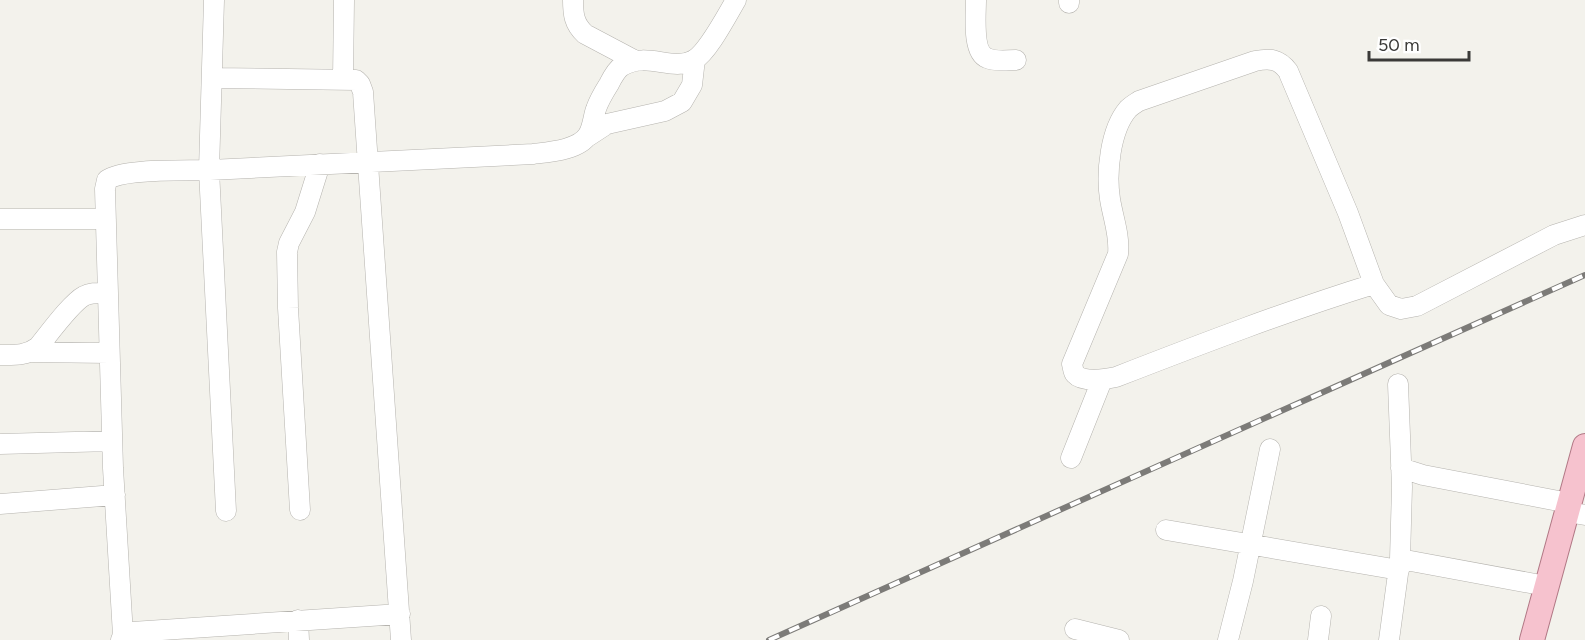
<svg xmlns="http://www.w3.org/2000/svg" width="1585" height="640" font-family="Figtree,sans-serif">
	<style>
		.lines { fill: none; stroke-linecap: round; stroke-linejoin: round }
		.minor-casing { stroke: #b5b3ae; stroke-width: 21 }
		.major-casing { stroke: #b17885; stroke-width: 26 }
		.minor { stroke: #fff; stroke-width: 20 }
		.major { stroke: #f6c2ce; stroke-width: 24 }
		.rail-casing { stroke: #7c7b78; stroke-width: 6 }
		.rail { stroke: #fff; stroke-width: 4; stroke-dasharray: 11; stroke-linecap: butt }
	</style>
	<rect width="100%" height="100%" fill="#f3f2ec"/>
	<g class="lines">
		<!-- minor casing -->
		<g class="minor-casing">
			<path id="minor" d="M214 0 209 170 226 511
				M573 0C573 14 574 24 585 34L636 61
				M976 0C976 15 972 52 987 58 996 62 1007 60 1016 60
				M1069 3V0
				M212 78 356 80 360 84 363 92 401 640
				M343 80 344 0
				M587 137 607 124 665 111 682 102 692 85 695 59
				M0 219H106
				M1374 284C1287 311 1201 344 1116 377 1106 379 1083 383 1075 374 1073 372 1073 367 1072 364L1118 254C1120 235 1113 218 1110 199 1106 173 1110 130 1128 109 1131 106 1136 103 1139 101L1255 61C1270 58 1279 59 1288 71L1348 213 1374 284 1389 305 1401 309 1417 306 1554 235 1585 225
				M32 352 109 353
				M0 355C14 355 26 356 38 347 48 335 71 303 84 296 91 292 99 293 108 293
				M0 444 112 441
				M1071 458 1102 380
				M1401 468 1423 475 1569 503
				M0 504 115 495
				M300 510 288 308 287 252 289 243 305 212 320 164
				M1567 512 1585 515
				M1166 530 1399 570
				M1400 559 1546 586
				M298 620 299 640
				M1075 629 1119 640
				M123 635 113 468 105 189 107 180C123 168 186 171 210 170 318 165 425 159 533 154 549 152 579 150 588 135 593 127 593 117 596 109 599 100 604 92 609 84 612 78 616 70 622 66 648 51 671 72 694 60 708 52 727 15 736 0
				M121 640 123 635 132 632 400 614
				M1228 640 1243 581 1270 449
				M1318 640 1321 616
				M1389 640 1400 559 1402 487 1398 384"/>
		</g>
		<!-- major casing -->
		<g class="major-casing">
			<path id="major" d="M1532 640 1585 446"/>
		</g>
		<!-- minor -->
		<use href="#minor" class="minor"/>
		<!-- major -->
		<use href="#major" class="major"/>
		<!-- rail casing -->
		<g class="rail-casing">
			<path id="rail" d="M769 640 1585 275"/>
		</g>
		<!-- rail -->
		<use href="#rail" class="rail"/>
	</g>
	<!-- scale -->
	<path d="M1369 51v9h100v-9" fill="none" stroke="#3b3a38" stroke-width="3"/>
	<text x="1378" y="51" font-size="18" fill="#3b3a38" stroke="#ffffff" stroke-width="4.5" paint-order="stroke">50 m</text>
</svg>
